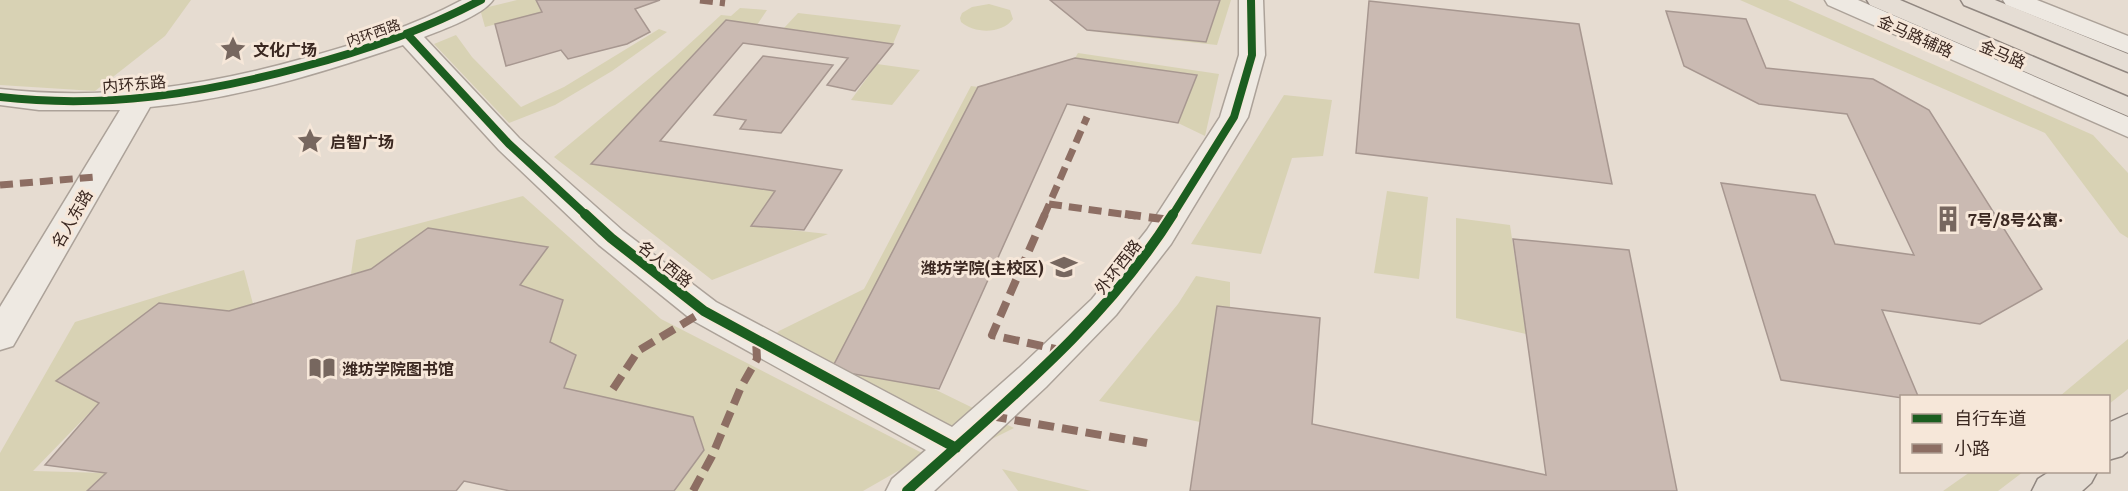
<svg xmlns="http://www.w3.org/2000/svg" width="2128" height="491" font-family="Literata,'Noto Sans SC',serif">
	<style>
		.green { fill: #d8d2b4 }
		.building { fill: #cabab2; stroke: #a79790; stroke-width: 1.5 }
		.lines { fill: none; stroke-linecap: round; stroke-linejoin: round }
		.minor-casing { stroke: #aca299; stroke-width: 3 }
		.major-casing { stroke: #918780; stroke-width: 3 }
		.minor { fill: #eee9e2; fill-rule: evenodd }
		.major { fill: #e5ddd4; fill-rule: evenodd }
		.quiet-far1 { stroke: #8d6e63; stroke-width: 7; stroke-dasharray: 13 7; stroke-linecap: butt }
		.quiet { stroke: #8d6e63; stroke-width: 8; stroke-dasharray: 16 8; stroke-linecap: butt }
		.cycleway-far1-casing { stroke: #f6e7d9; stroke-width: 10 }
		.cycleway-casing { stroke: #f6e7d9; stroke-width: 14 }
		.cycleway-far1 { stroke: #1b5e20; stroke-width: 8 }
		.cycleway { stroke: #1b5e20; stroke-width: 10 }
		.labels { text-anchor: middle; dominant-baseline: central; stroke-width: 6; stroke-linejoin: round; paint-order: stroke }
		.far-street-label { font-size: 14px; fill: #3b2821; stroke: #f6e7d9 }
		.street-label { font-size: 16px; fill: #3b2821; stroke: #f6e7d9 }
		.poi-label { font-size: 16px; font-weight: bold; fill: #3b2821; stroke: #f6e7d9; text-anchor: start }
	</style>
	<rect width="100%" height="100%" fill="#e6dcd1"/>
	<!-- green -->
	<path class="green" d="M0 0H191L165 36 95 91 0 85Z
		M517 0H536L542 12 485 27 480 9Z
		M1220 0H1231L1217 45 1087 31 1206 42Z
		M1740 0H1788L2093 135 2128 173V238L2120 233 2045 133Z
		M989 4 1010 10 1013 19C1002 34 975 34 961 22L960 18 962 13 972 7Z
		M740 8 767 10 757 25 591 164 775 191 752 226 828 234 712 280 554 157 674 58 721 15 731 16Z
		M798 13 901 25 893 44 784 28Z
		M659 29 667 32 612 71 555 105 509 123 434 44 456 35 472 57 521 107 564 87Z
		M1078 53 1219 74 1205 136 1178 123 1197 75 1075 58Z
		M877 64 920 70 892 105 851 100Z
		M971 86 978 87 832 369 930 387 1014 428 978 446 768 341 779 331 864 289Z
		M1284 95 1332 100 1323 156 1292 158 1261 254 1191 244Z
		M1387 191 1428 197 1419 279 1374 273Z
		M523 196 661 319 926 455 863 491H674L704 450 693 418 564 388 576 355 550 342 563 300 520 285 547 247 428 228 371 269 351 274 356 240Z
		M1456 218 1510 225 1526 334 1456 318Z
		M244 270 253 304 229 311 159 303 57 380 99 403 33 471 106 473 87 491H0V453L75 322Z
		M1196 276 1230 282V308L1217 307 1200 422 1099 401 1178 304Z
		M2128 339V389L2109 404 2108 396H2060Z
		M1002 469 1091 491H1018Z
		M1970 472H2023L1998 491H1943Z"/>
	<!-- building -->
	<path class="building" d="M536 0H660L635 9 650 32 627 44 568 59 561 50 506 66 495 24 542 12Z
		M1050 0H1220L1206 42 1087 30Z
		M1369 1 1579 24 1612 184 1356 153Z
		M1666 11 1746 19 1766 68 1873 79 1929 110 2042 289 1980 324 1882 310 1918 396H1902V398L1781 380 1721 183 1815 195 1835 244 1914 255 1847 114 1759 104 1684 66Z
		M726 20 893 44 855 91 827 85 848 58 743 43 660 141 842 170 804 230 751 226 775 191 591 164Z
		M763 56 833 65 781 133 740 129 746 120 714 115Z
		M1075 58 1197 75 1178 123 1067 104 939 389 831 370 978 87Z
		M428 228 548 247 520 285 563 300 550 342 576 355 564 388 693 417 704 450 674 491H510L464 481 456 491H87L106 473 45 465 99 403 56 381 159 303 229 311 253 304 371 269Z
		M1513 239 1629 250 1677 491H1190L1217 306 1320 318 1312 424 1546 475Z"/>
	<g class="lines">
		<!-- minor casing -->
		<g class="minor-casing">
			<path id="minor" d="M462 0H493C483 15 442 30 424 37L519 138 623 231 716 302 952 427 1020 367 1092 299 1147 230 1220 117 1239 55V0H1263L1265 55 1248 117 1171 244 1116 315 1046 387 934 491H886L892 479 926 450 692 320 599 245 499 150 403 45C322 73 236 99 150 107L13 346 0 350V307L120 110H39L0 105V89C106 101 207 86 309 57 362 42 414 26 462 0Z
				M1825 0H1858L2128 117V137L1828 5Z
				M2003 0H2037L2128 36V53L2006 5Z"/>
		</g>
		<!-- major casing -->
		<g class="major-casing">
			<path id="major" d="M1867 0H1900L2128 97V116L1870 5Z
				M1961 0H1995L2128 54V72L1964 5Z
				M2128 414V451L2122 456 2108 460V423Z
				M2049 472H2097L2091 483 2082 491H2032L2038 479Z"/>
		</g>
		<!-- minor -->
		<use href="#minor" class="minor"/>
		<!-- major -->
		<use href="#major" class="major"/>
		<!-- quiet-far1 -->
		<path class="quiet-far1" d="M700 0 725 3
			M0 185 95 177
			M1049 204 1136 216
			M1044 216 1087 117"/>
		<!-- quiet -->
		<path class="quiet" d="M1045 214 992 335 1060 350
			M1125 214 1170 220
			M613 389 638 351 704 311
			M991 416 1147 443
			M693 491 712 456 741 387 757 359 756 340"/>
		<!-- cycleway-far1 casing -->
		<g class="cycleway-far1-casing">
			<path id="cycleway-far1" d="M408 35 509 144 587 216
				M0 97C104 109 202 94 302 67 364 51 424 30 481 0
				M1172 216 1234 117 1252 55 1251 0"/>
		</g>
		<!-- cycleway casing -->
		<g class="cycleway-casing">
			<path id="cycleway" d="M585 214 611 238 704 311 956 448
				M907 491C1002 405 1105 323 1173 214"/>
		</g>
		<!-- cycleway-far1 -->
		<use href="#cycleway-far1" class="cycleway-far1"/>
		<!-- cycleway -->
		<use href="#cycleway" class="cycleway"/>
	</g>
	<!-- icons -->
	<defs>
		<g id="sight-bare" transform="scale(2.07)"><path d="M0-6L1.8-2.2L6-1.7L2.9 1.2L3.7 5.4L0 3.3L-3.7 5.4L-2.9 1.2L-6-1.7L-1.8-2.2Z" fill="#77675f" stroke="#f6e7d9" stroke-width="2.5" paint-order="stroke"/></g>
		<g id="building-bare" transform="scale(2.07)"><path d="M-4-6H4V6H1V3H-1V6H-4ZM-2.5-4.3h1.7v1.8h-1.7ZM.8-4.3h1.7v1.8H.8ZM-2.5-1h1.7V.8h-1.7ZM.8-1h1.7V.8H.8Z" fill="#77675f" stroke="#f6e7d9" stroke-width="2.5" paint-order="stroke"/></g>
		<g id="university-bare" transform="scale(2.07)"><path d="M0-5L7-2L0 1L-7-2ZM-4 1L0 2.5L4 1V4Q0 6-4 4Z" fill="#77675f" stroke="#f6e7d9" stroke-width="2.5" paint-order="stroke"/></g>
		<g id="library-bare" transform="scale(2.07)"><path d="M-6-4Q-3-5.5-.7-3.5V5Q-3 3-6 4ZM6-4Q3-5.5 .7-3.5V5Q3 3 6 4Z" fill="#77675f" stroke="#f6e7d9" stroke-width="2.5" paint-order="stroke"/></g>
	</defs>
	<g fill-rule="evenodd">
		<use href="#sight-bare" x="233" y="49"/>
		<use href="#sight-bare" x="310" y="141"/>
		<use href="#building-bare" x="1948" y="219"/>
		<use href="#university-bare" x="1064" y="267"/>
		<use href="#library-bare" x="322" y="368"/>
	</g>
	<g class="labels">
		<!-- far-street labels -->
		<g class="far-street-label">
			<text transform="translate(373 32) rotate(-19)">内环西路</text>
		</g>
		<!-- street labels -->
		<g class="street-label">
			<text transform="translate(1916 35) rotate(24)">金马路辅路</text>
			<text transform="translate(2003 53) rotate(23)">金马路</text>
			<text transform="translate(134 83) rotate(-5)">内环东路</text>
			<text transform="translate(71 218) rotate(-60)">名人东路</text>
			<text transform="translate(666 263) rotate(38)">名人西路</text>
			<text transform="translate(1117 266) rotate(-52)">外环西路</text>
		</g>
		<!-- poi labels -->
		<g class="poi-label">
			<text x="253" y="49">文化广场</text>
			<text x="330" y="141">启智广场</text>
			<text x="1968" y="219">7号/8号公寓·</text>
			<text x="1044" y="267" text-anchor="end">潍坊学院(主校区)</text>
			<text x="342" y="368">潍坊学院图书馆</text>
		</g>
	</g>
	<!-- legend -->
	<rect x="1900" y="395" width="210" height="78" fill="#f6e7d9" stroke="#ab9b8f" stroke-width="1.5"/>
	<rect x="1912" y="414" width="30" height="9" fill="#1b5e20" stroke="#ab9b8f" stroke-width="1.5"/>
	<text x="1954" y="425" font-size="18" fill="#3b2821">自行车道</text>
	<rect x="1912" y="444" width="30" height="9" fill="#8d6e63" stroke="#ab9b8f" stroke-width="1.5"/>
	<text x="1954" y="455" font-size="18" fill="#3b2821">小路</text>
</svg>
